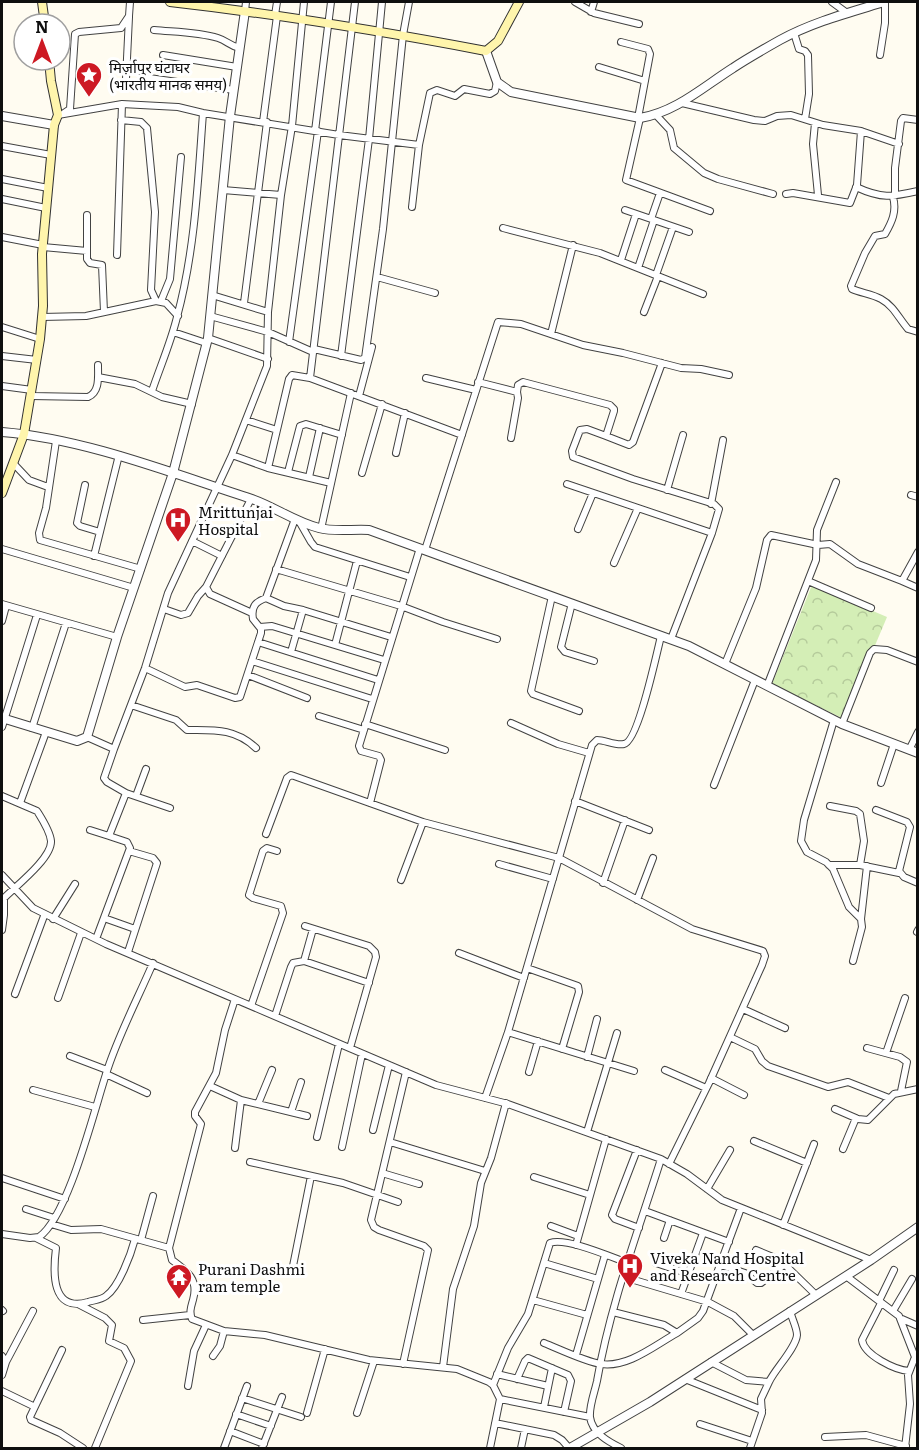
<svg xmlns="http://www.w3.org/2000/svg" width="919" height="1450" font-family="Literata,'Noto Sans Devanagari',serif">
	<style>
		.park { fill: url(#park-crowns) }
		.lines { fill: none; stroke-linecap: round; stroke-linejoin: round }
		.minor-casing { stroke: #424242; stroke-width: 8 }
		.tertiary-casing { stroke: #424242; stroke-width: 10 }
		.secondary-casing { stroke: #313131; stroke-width: 10 }
		.minor { stroke: #fff; stroke-width: 6 }
		.tertiary { stroke: #fff; stroke-width: 8 }
		.secondary { stroke: #fff5ac; stroke-width: 8 }
		.labels { text-anchor: middle; dominant-baseline: central; stroke-width: 6; stroke-linejoin: round; paint-order: stroke }
		.poi-label { font-size: 15px; fill: #0f0f0f; stroke: #fff; text-anchor: start }
	</style>
	<defs>
		<pattern id="park-crowns" width="20" height="18" patternUnits="userSpaceOnUse" patternTransform="scale(1.5)"><rect width="20" height="18" fill="#d4eeb6"/><path d="M2 6a3 3 0 1 1 6 0M12 15a3 3 0 1 1 6 0" fill="none" stroke="#b5cb9b"/></pattern>
	</defs>
	<rect width="100%" height="100%" fill="#fffcf1"/>
	<!-- park -->
	<path class="park" d="M812 585 887 617 844 719 772 684Z"/>
	<g class="lines">
		<!-- minor casing -->
		<g class="minor-casing">
			<path id="minor" d="M575 2 594 13 639 24
				M832 2 847 13
				M245 11 246 2
				M591 12 594 2
				M275 15 277 2
				M154 30C175 32 198 32 218 38 228 41 229 46 240 48
				M794 33 799 49 805 51 808 55 809 94 805 119
				M621 42 648 49 650 54 638 118
				M163 55 237 67
				M880 55 885 23V2
				M599 67 645 81
				M149 78 234 90
				M126 79 129 17
				M682 103 754 120 765 121 777 116 791 115 823 125 861 131 899 144
				M64 113 70 109 75 34 79 32 121 28 129 16 130 2
				M58 115 122 104 178 107 203 113 339 135 419 145
				M656 115 670 130 674 148 704 173 718 179 773 194
				M640 118 626 180 710 211
				M121 120 141 122 147 128 155 212 151 290 156 301
				M918 120 903 118 901 121 895 168V195L893 197C897 211 892 222 885 234L875 236 865 253 851 286 852 289C861 293 872 294 881 299 894 306 899 319 908 329L918 332
				M263 122 277 16
				M815 123 813 144 818 195
				M315 131 331 2
				M2 146 51 155
				M2 179 48 188
				M856 187C882 199 891 197 918 191
				M223 190 281 195
				M786 194 793 193 850 203 857 185 861 131
				M2 199 46 208
				M412 207 419 145 430 93 437 90 455 96 464 89 490 94 495 91 497 82
				M625 210 689 232
				M87 215V259L90 263 102 265 104 312
				M651 219 660 193
				M503 228 600 253 703 294
				M2 237 43 245
				M43 247 87 251
				M117 255 122 104
				M621 260 636 214
				M638 268 654 220
				M656 275 673 227
				M377 277 435 293
				M212 295 268 312
				M161 301 170 279 181 157
				M244 303 267 122
				M644 312 658 276
				M210 316 268 332 313 352
				M42 317 86 316 156 301 166 303 178 316
				M2 327 40 339
				M173 332 206 343
				M551 334 573 245
				M208 338 268 359
				M289 342 318 131
				M314 349 361 360 365 358 383 229 403 35 409 2
				M2 356 37 360
				M341 356 369 139 382 2
				M98 377 135 384 162 397 192 404
				M310 378 355 2
				M426 378 476 390
				M478 382 517 392 518 398 511 438
				M2 386 32 390
				M152 391C160 367 171 342 177 317 195 251 198 181 203 113
				M517 392 518 385 523 382 610 405 614 409V411L606 436 629 445 633 442 662 363
				M31 396 88 397C100 392 98 377 98 365
				M359 396 372 347
				M246 420 277 430
				M606 436 587 429 580 430 572 451 573 457 633 479 714 504 719 509 712 533
				M56 441 46 508 39 533 40 540 141 569
				M396 453 405 413
				M232 455 268 468 289 379 292 375 310 378 462 435
				M13 463 29 480 48 487
				M268 468 331 483
				M288 472 300 426 306 424 342 435
				M362 473 382 404
				M309 477 320 428
				M567 484 712 533 671 639
				M85 485 77 523 80 526 100 532
				M667 490 683 435
				M911 495 918 497
				M251 499 206 587 210 594 252 613
				M711 504 723 440
				M295 519 266 598 284 606 303 610 391 637
				M299 521 311 542 315 547 410 577
				M321 529 351 393
				M578 529 593 493
				M192 541 222 556
				M2 549 134 588
				M425 550 498 322 521 324 583 345 623 353 681 368 701 369 729 375
				M94 556 119 455
				M614 563 638 508
				M276 569 401 606 443 622 497 639
				M808 581 871 608
				M902 581 918 588
				M552 596 531 691 533 694 579 711
				M572 603 561 647 565 652 594 661
				M2 604 117 637
				M164 609 181 615 188 613 198 596 206 587
				M2 621 6 606
				M260 627 272 626 384 660
				M258 642 378 680
				M335 645 357 561
				M291 652 303 610
				M252 661 372 699
				M725 664 756 588 767 540 771 535 818 545 830 544 858 564 902 581 918 552
				M145 668 185 687 197 685 235 698 240 697 261 633V629L253 619C251 607 255 602 266 598
				M248 675 307 698
				M767 686 816 560 817 530 836 482
				M131 705 176 720 187 730C214 730 235 728 256 748
				M319 716 364 730
				M834 720 804 820 801 841 807 852 826 862 833 869 849 907 861 919 862 927 853 961
				M511 723 558 744 589 753
				M365 724 445 750
				M842 724 870 653 874 649 887 650 918 662
				M2 727 37 615
				M32 728 66 623
				M87 737 114 749 104 778 107 782 126 793 109 836 127 842 130 848 96 939
				M114 749 145 668 168 593 232 455 267 366 268 312 281 195 292 126 304 2
				M909 750 918 732
				M881 783 894 744
				M714 785 755 680
				M126 793 170 808
				M2 796 37 811C42 819 50 831 51 841 52 858 16 886 4 898V915L2 930
				M136 796 146 769
				M575 801 649 830
				M20 803 46 732
				M370 803 381 760 379 756 361 751 359 746 420 548
				M830 806 856 811 860 814 864 841 860 865
				M876 810 907 822 910 827 899 871 904 877 918 883
				M90 830 109 836
				M266 834 287 778 291 775 294 776 423 822 559 858 692 929 763 951 765 956 762 965 709 1083 669 1164
				M499 864 553 879
				M829 865H860L899 873
				M2 875 33 908 106 944 436 1085 508 1104 661 1159 687 1174 722 1200 871 1260
				M401 880 423 822
				M603 883 625 820
				M637 900 653 858
				M104 918 135 929
				M53 919 75 884
				M861 919 867 866
				M305 926 369 946 375 952 376 957 350 1048
				M917 932 918 930
				M128 952 157 863 153 858 129 851
				M459 953 524 978
				M304 961 313 929
				M527 968 578 986 579 992 562 1049
				M15 994 44 916
				M58 998 81 933
				M235 999 225 1030 216 1073 195 1112V1116L201 1124 200 1128 169 1248 172 1260C187 1271 199 1279 193 1300 191 1307 189 1312 192 1319L224 1331 265 1335 369 1360 457 1369 489 1382 493 1385 500 1399
				M251 1006 283 913 281 906 253 898 249 895 250 892 263 851 267 848 277 851
				M743 1009 785 1028
				M275 1016 291 967 293 963 304 961 369 983
				M508 1032 634 1071
				M730 1037 755 1049 762 1061 768 1066 828 1087 848 1082 889 1098
				M867 1048 900 1057 907 1062 901 1091
				M886 1053 905 998
				M70 1056 107 1070
				M587 1057 597 1019
				M665 1070 706 1088
				M529 1072 538 1041
				M106 1074 147 1093
				M711 1078 744 1095
				M210 1086 241 1100 307 1116
				M33 1090 95 1107
				M485 1098 508 1032 592 745 597 740C605 740 616 746 624 744 638 742 657 652 661 636
				M258 1104 272 1070
				M835 1109 858 1119 868 1120 894 1094 918 1089
				M291 1112 301 1082
				M373 1130 389 1065
				M587 1132 617 1033
				M317 1137 339 1044
				M754 1141 807 1163
				M390 1142 485 1171
				M342 1147 362 1054
				M235 1148 241 1100
				M843 1149 856 1118
				M637 1150 612 1215 615 1219 639 1228
				M250 1162 343 1183 398 1202
				M382 1173 419 1184
				M534 1177 590 1195
				M2 1178 65 1199
				M707 1189 730 1150
				M26 1209 54 1218
				M645 1211 729 1242
				M51 1224 71 1230 101 1229 169 1248
				M783 1225 814 1144
				M551 1226 578 1236
				M2 1234 30 1238 39 1237C69 1216 95 1106 108 1068 120 1032 138 998 153 963
				M36 1238 56 1248C53 1272 51 1313 88 1302 94 1300 101 1300 106 1296 119 1287 131 1254 135 1239
				M664 1238 670 1220
				M141 1240 153 1196
				M576 1245 606 1139
				M756 1250 780 1260 816 1295
				M544 1263 598 1279
				M656 1263 689 1274
				M721 1265 745 1273 757 1283H761L785 1264
				M293 1266 311 1176
				M846 1276 899 1316 915 1357 908 1375 910 1404 905 1448
				M624 1277 708 1302 734 1316 753 1335
				M681 1294 703 1233
				M533 1300 587 1315
				M879 1301 894 1270
				M881 1303 862 1340C864 1355 895 1370 909 1371
				M78 1304 105 1318 112 1325 109 1341 124 1348 131 1361 95 1448
				M2 1310 3 1311
				M893 1311 912 1279
				M613 1312 664 1325 677 1333 698 1318 703 1311 741 1208
				M902 1319 918 1326
				M143 1320 190 1315
				M544 1343C559 1349 586 1362 601 1364 628 1368 655 1345 677 1333
				M62 1350 30 1417 31 1420 60 1433 83 1448
				M576 1355 605 1255
				M2 1356 6 1362 2 1375
				M213 1356 220 1346 224 1331
				M6 1362 33 1311
				M711 1362 746 1380 769 1382 761 1399 762 1413 750 1448
				M403 1364 428 1250 424 1246 379 1230 374 1227 371 1220 406 1072
				M443 1367 453 1289 474 1226 481 1183 491 1158 506 1103
				M497 1374 548 1386
				M517 1379 525 1361 528 1358 568 1375 571 1381 564 1412
				M685 1379 762 1410
				M769 1382C775 1369 796 1348 797 1335 797 1328 792 1319 790 1311
				M493 1385 508 1348 528 1314 550 1243C566 1237 611 1257 628 1263
				M188 1386 194 1351 206 1325
				M2 1391 33 1406
				M242 1398 301 1417
				M544 1407 552 1368
				M307 1413 325 1349
				M357 1413 374 1361
				M236 1414 271 1426
				M495 1423 554 1435 562 1440 569 1448
				M700 1424 752 1441
				M230 1431 264 1444
				M825 1437 866 1435 906 1446
				M224 1448 247 1386
				M262 1448 282 1397
				M490 1448 500 1399 590 1417
				M521 1448 525 1429
				M621 1448C609 1442 592 1433 590 1417 589 1406 595 1391 597 1381 610 1305 638 1232 661 1159"/>
		</g>
		<!-- tertiary casing -->
		<g class="tertiary-casing">
			<path id="tertiary" d="M486 51 497 82 511 92 640 118C676 112 703 87 733 68 748 58 764 49 780 40 813 22 848 13 884 2
				M2 116 54 125
				M2 432C86 439 171 473 252 499 275 507 295 522 319 528 334 532 353 529 369 530L689 646 842 724 918 753
				M2 718 77 741 87 737 117 637 173 473 208 338 230 116 245 11
				M570 1448 650 1402 871 1260 918 1227"/>
		</g>
		<!-- secondary casing -->
		<g class="secondary-casing">
			<path id="secondary" d="M42 2 45 24
				M170 2C276 14 381 31 486 51L498 41 519 2
				M2 493 24 434 40 339 43 306 42 254 54 125 58 115 51 81 49 60"/>
		</g>
		<!-- minor -->
		<use href="#minor" class="minor"/>
		<!-- tertiary -->
		<use href="#tertiary" class="tertiary"/>
		<!-- secondary -->
		<use href="#secondary" class="secondary"/>
	</g>
	<!-- icons -->
	<defs>
		<g id="sight-pin" transform="scale(1.35)"><path d="M0 17L-7.5 6A9.5 9.5 0 1 1 7.5 6Z" fill="#cd1923" stroke="#fff"/><path d="M0-6L1.8-2.2L6-1.7L2.9 1.2L3.7 5.4L0 3.3L-3.7 5.4L-2.9 1.2L-6-1.7L-1.8-2.2Z" fill="#fff"/></g>
		<g id="hospital-pin" transform="scale(1.35)"><path d="M0 17L-7.5 6A9.5 9.5 0 1 1 7.5 6Z" fill="#cd1923" stroke="#fff"/><path d="M-5-5h3v3.5h4V-5h3V5h-3V1.5h-4V5h-3Z" fill="#fff"/></g>
		<g id="temple-pin" transform="scale(1.35)"><path d="M0 17L-7.5 6A9.5 9.5 0 1 1 7.5 6Z" fill="#cd1923" stroke="#fff"/><path d="M0-6L5-2H3V0L6.5 2.5H4V6H1.5V3h-3V6H-4V2.5H-6.5L-3 0V-2H-5Z" fill="#fff"/></g>
	</defs>
	<g fill-rule="evenodd">
		<use href="#sight-pin" x="89" y="75"/>
		<use href="#hospital-pin" x="178" y="520"/>
		<use href="#hospital-pin" x="630" y="1266"/>
		<use href="#temple-pin" x="179" y="1277"/>
	</g>
	<g class="labels">
		<!-- poi labels -->
		<g class="poi-label">
			<text x="109" y="66">मिर्ज़ापुर घंटाघर<tspan x="109" dy="17">(भारतीय मानक समय)</tspan></text>
			<text x="198" y="511">Mrittunjai<tspan x="198" dy="17">Hospital</tspan></text>
			<text x="650" y="1257">Viveka Nand Hospital<tspan x="650" dy="17">and Research Centre</tspan></text>
			<text x="198" y="1268">Purani Dashmi<tspan x="198" dy="17">ram temple</tspan></text>
		</g>
	</g>
	<!-- border -->
	<rect width="919" height="1450" fill="none" stroke="#0f0f0f" stroke-width="6"/>
	<!-- north arrow -->
	<g transform="translate(42 42)"><circle r="28" fill="#ffffff" stroke="#9f9f9f" stroke-width="1.5"/>
	<path d="M0-4.5L10 22L0 15L-10 22Z" fill="#cd1923"/>
	<text y="-9" font-size="16" font-weight="bold" text-anchor="middle" fill="#0f0f0f">N</text>
	</g>
</svg>
